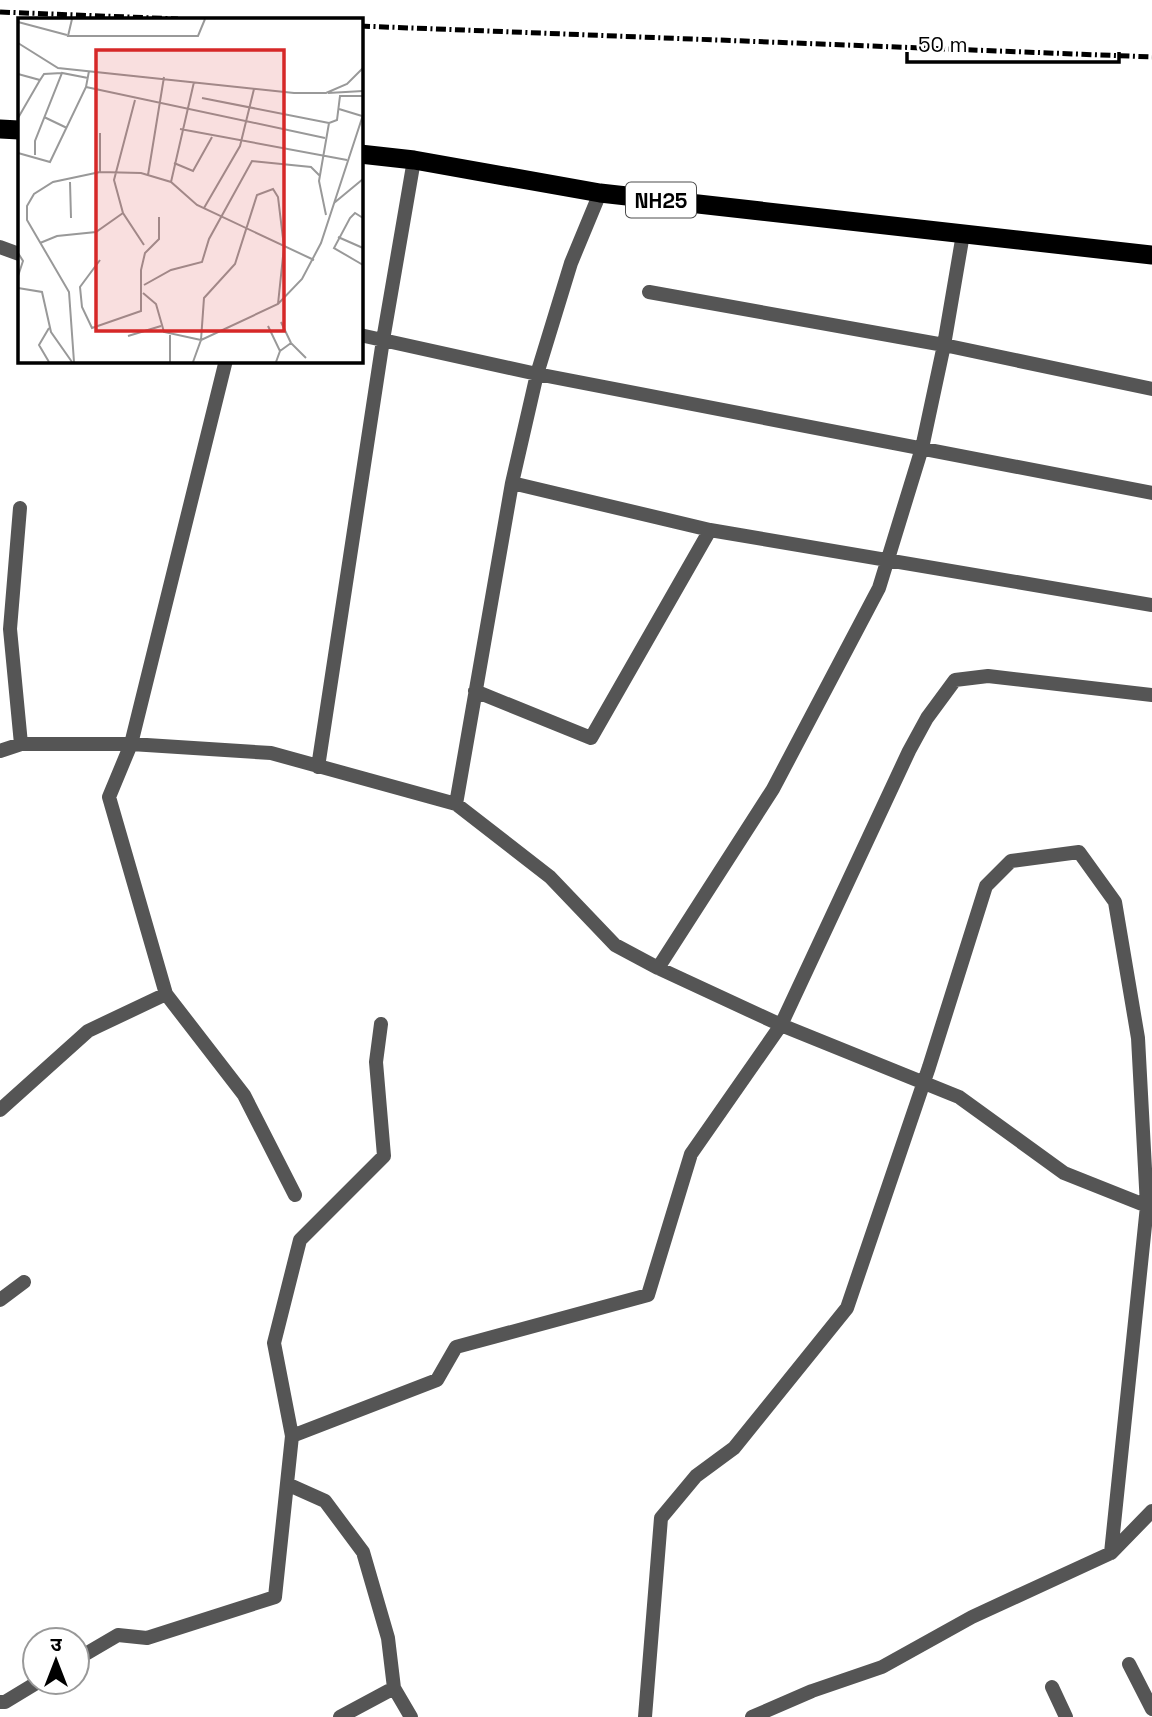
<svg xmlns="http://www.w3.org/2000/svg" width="1152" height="1717" font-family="'Space Grotesk','Noto Sans Devanagari',sans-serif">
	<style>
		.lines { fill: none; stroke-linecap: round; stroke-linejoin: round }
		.minor { stroke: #555; stroke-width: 14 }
		.trunk { stroke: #000; stroke-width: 19 }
		.rail { stroke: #000; stroke-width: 5; stroke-dasharray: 10 3.5 2 3.5; stroke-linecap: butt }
		.labels { text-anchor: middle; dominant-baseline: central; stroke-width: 6; stroke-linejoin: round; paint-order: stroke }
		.shield { fill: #fff; stroke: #4c4c4c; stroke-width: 2 }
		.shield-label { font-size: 21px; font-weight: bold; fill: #000 }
		.inset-road { fill: none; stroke: #999; stroke-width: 2 }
		.view { fill: #d62828; fill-opacity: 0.15; stroke: #d62828; stroke-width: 3.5 }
		.inset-edge { fill: none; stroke: #000; stroke-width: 3.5 }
	</style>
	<rect width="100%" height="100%" fill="#fff"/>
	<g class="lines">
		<!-- minor -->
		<path class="minor" d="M0 247 19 254
			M649 292 944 345 1152 389
			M360 335 537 374 1152 493
			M226 360 131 744 109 797 166 994 244 1095 295 1195
			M512 483 710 530 1152 605
			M20 508 10 629 21 744
			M475 691 591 738 710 530
			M0 751 21 744H131L271 753 456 804 550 877 615 945 658 968 781 1025 959 1097 1064 1173 1152 1208
			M318 767 383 340 414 160
			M456 804 512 483 537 374 571 263 600 193
			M658 968 773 789 879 588 922 448 944 345 963 234
			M0 1110 88 1031 166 994
			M0 1300 24 1282
			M292 1436 437 1380 456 1347 648 1295 691 1154 781 1025 909 751 927 718 955 680 988 676 1152 695
			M287 1484 325 1501 363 1552 388 1638 394 1688 411 1717
			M77 1659 118 1635 147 1638 275 1597 292 1436 274 1343 300 1240 384 1156 376 1062 381 1024
			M1129 1664 1152 1709
			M1052 1687 1066 1717
			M0 1702H5L38 1682
			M340 1717 394 1688
			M645 1717 661 1518 696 1476 734 1448 847 1308 929 1067 986 886 1011 861 1079 852 1115 902 1138 1038 1147 1206 1111 1553
			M752 1717 812 1691 882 1667 972 1617 1111 1553 1152 1511"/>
		<!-- trunk -->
		<path class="trunk" d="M0 129 19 130
			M360 154 414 160 600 193 1152 255"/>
		<!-- rail -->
		<path class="rail" d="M0 12 178 19
			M360 26 1152 57"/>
	</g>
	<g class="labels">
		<!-- shield labels -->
		<rect class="shield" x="626" y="182.5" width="70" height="35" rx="5"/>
		<g class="shield-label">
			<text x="661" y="200">NH25</text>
		</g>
	</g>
	<!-- overview -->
	<g transform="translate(18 18)">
		<rect width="345" height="345" fill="#fff"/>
		<path class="inset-road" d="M54 1 50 18H180L187 1M0 4 49 17M0 25 40 50 276 75H308L329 66 345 50M0 56 22 62 26 56 44 55M68 69 307 120M310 75 345 73M184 80 311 105M117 82 96 162 105 195 126 227M321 91 344 98M26 99 49 110M0 100 22 62M162 111 329 142M82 115V154M0 135 32 144 68 69 71 53M17 137V123L44 55 70 60M156 145 175 153 194 119M130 157 146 59M52 164 53 200M153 164 176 64M316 185 345 161M186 190 222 128 236 71M308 197 301 163 311 105 319 102 322 78H345M345 200 337 195 332 200 316 230 345 247M320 219 345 230M22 225 39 218 78 214 105 195M0 235 5 243 0 258M82 242 62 269 64 289 74 310 123 293V252L127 235 141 221V199M126 267 153 252 184 244 191 221 234 143 293 149 302 158M0 270 24 274 33 314 54 344M125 275 138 286 146 314 183 322 186 280 217 246 239 177 255 171 260 179 266 229 260 286M263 304 273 325M250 308 262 333 258 344M110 318 143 308M262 333 273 325 288 340M31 344 21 327 31 310M56 344 51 274 9 202V188L16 176 35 164 82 154 123 155 153 164 179 187 296 242M152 344V317M175 344 183 322 260 286 284 261 303 225 345 97"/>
		<path class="view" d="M78 32H266V313H78Z"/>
		<rect width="345" height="345" class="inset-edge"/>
	</g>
	<!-- north arrow -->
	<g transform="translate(56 1661)"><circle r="33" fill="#ffffff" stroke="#999999" stroke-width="2"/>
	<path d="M0-5L12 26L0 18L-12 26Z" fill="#000000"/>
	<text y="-10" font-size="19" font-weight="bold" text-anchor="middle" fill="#000000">उ</text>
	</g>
	<!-- scale -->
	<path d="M907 52v10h212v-10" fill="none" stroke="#000000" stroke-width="3.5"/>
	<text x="918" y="52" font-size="21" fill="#000000" stroke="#ffffff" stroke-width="5" paint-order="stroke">50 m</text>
</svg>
